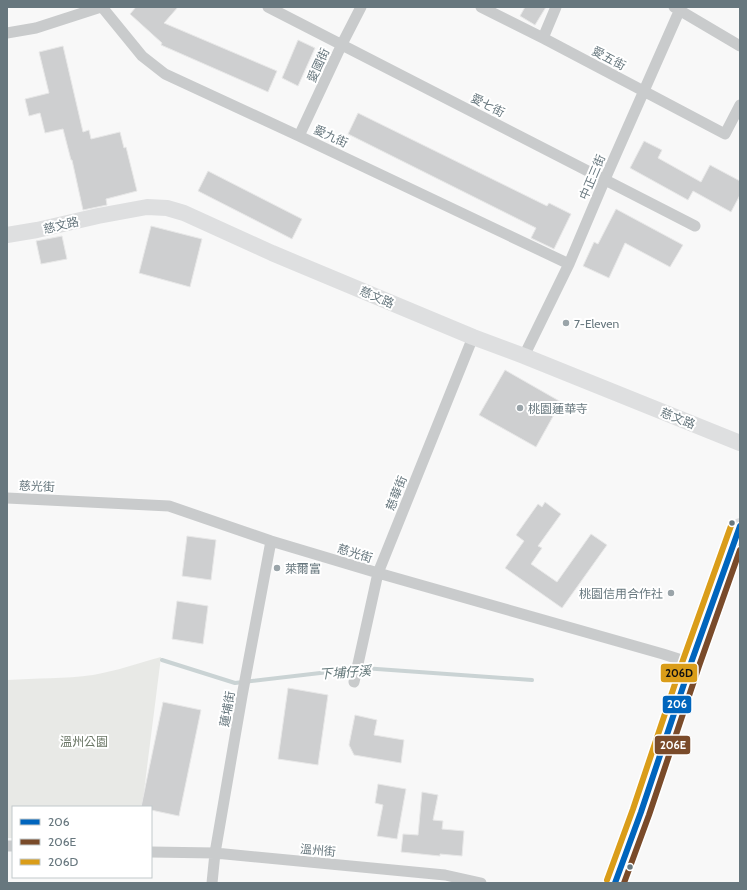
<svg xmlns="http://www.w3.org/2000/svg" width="747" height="890" font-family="Cabin,'Noto Sans TC',sans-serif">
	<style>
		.green { fill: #e8e9e6 }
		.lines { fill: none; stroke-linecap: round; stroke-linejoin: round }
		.stream { stroke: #cad3d4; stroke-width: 4 }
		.building { fill: #cecfd0; stroke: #e8e8e8 }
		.street { stroke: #c9cbcc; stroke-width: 11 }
		.secondary { stroke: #dedfe0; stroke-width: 16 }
		.bus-1-casing { stroke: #fff; stroke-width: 9 }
		.bus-2-casing { stroke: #fff; stroke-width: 9 }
		.bus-3-casing { stroke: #fff; stroke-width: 9 }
		.bus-1 { stroke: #0065bd; stroke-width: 6 }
		.bus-2 { stroke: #7a4b2a; stroke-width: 6 }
		.bus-3 { stroke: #da9d19; stroke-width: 6 }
		.poi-dot { fill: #9aa4a9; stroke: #fff; stroke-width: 1.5 }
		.bus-dot { fill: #67777e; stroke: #fff; stroke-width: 1.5 }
		.labels { text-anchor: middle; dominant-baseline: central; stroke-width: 4; stroke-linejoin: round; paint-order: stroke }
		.street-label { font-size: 12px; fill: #67777e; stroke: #fff }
		.poi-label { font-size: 12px; fill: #67777e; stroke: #fff; text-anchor: start }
		.park-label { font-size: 12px; fill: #6b7766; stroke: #fff }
		.water-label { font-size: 13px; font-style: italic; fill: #627678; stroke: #fff }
		.line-badge { stroke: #fff; stroke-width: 1.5 }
		.badge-label { font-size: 11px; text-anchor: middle; font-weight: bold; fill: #fff }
		.pale-badge-label { font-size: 11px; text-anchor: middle; font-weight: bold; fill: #111 }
	</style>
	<rect width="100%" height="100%" fill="#f8f8f8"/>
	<!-- green -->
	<path class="green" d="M161 657 142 807H13V838H7V680C36 678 65 679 93 675 116 671 139 663 161 657Z"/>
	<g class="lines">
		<!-- stream -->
		<path class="stream" d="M162 660 235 683 363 668 532 680"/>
	</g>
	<!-- building -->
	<path class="building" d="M136 7H178L164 23 277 71 268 92 161 45 162 43 130 14Z
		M525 7H546L535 25 520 16Z
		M298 40 315 48 298 86 282 78Z
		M63 46 83 132 89 130 91 139 120 132 124 148 126 147 137 191 106 199 107 205 83 210 72 160H71L63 129 45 133 40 113 29 116 25 99 49 93 39 52Z
		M358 113 547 206 549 203 571 214 554 249 531 238 536 228 348 134Z
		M644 141 662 150 658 158 701 182 710 165 740 181V195L731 212 693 191 688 200 630 168Z
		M208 171 302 219 292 239 198 191Z
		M616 209 683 245 670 267 625 243 609 278 583 266 594 242 598 244Z
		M151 226 202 239 190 287 139 273Z
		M62 236 67 259 41 264 36 241Z
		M505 370 561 402 536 447 479 415Z
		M545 502 561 514 538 546 542 548 531 564 557 582 591 534 607 545 562 608 505 568 524 541 516 535 538 504 542 507Z
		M187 536 216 540 211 580 182 576Z
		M177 601 208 606 203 644 172 639Z
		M288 688 328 695 318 765 278 759Z
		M163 702 201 710 179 816 151 810V807H141Z
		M355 715 377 720 374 735 404 740 401 763 354 755 349 745Z
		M378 784 406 789 397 839 377 836 383 805 375 803Z
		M422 792 438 795 433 820 443 821 442 829 464 831 462 856 440 854V856L401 852 403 834 418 835Z"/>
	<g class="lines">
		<!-- street -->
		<path class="street" d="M102 7 142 56 165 74 299 136 569 264
			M268 7 695 226
			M481 7 543 38 725 134 740 105
			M674 7 740 46
			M7 33 36 28 101 7
			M543 38 556 7
			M299 136 342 44 361 7
			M524 356 569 264 605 179 681 7
			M7 498 169 506 271 541 378 573 663 654 691 663
			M354 682 378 573 473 337
			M7 846H13
			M151 852 215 853 445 875 481 883
			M212 883 215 853 242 696 271 541"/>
		<!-- secondary -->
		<path class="secondary" d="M7 235 37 230 98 216 147 207 167 208 184 213 272 253 473 337 524 356 740 443
			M615 883 636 825 641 812 691 663 740 526"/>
		<!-- bus-1 casing -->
		<g class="bus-1-casing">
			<path id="bus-1" d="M615 883 641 812 691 663 740 526"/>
		</g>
		<!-- bus-2 casing -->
		<g class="bus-2-casing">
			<path id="bus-2" d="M624 883 649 815 699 666 740 550"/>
		</g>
		<!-- bus-3 casing -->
		<g class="bus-3-casing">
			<path id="bus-3" d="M607 880 633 809 683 660 732 523"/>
		</g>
		<!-- bus-1 -->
		<use href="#bus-1" class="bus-1"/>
		<!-- bus-2 -->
		<use href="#bus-2" class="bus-2"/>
		<!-- bus-3 -->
		<use href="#bus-3" class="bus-3"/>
	</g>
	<!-- markers -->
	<g class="poi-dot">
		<circle cx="566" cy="323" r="4"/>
		<circle cx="520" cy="408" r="4"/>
		<circle cx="277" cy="568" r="4"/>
		<circle cx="671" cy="593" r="4"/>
	</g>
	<g class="bus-dot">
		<circle cx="732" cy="523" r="3.5"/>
		<circle cx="630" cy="867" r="3.5"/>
	</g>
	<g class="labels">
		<!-- street labels -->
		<g class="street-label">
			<text transform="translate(609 58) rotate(28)">愛五街</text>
			<text transform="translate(318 65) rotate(-65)">愛國街</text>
			<text transform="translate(488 105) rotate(27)">愛七街</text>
			<text transform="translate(331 136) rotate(25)">愛九街</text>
			<text transform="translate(592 177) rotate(-67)">中正三街</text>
			<text transform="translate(61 225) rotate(-13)">慈文路</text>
			<text transform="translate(377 297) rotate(23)">慈文路</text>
			<text transform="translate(678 418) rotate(22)">慈文路</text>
			<text transform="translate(37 486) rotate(2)">慈光街</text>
			<text transform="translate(396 493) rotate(-68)">慈華街</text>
			<text transform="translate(355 553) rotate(17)">慈光街</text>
			<text transform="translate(227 709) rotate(-80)">蓮埔街</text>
			<text transform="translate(318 850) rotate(5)">溫州街</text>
		</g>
		<!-- poi labels -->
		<g class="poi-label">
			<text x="574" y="323">7-Eleven</text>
			<text x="528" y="408">桃園蓮華寺</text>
			<text x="285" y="568">萊爾富</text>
			<text x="663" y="593" text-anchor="end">桃園信用合作社</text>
		</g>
		<!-- park labels -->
		<g class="park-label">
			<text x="84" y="741">溫州公園</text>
		</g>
		<!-- water labels -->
		<g class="water-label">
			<text transform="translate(345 672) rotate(-4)">下埔仔溪</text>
		</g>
	</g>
	<g class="line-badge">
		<rect x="660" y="663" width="38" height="20" rx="4" fill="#da9d19"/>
		<rect x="662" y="695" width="30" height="19" rx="4" fill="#0065bd"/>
		<rect x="654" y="735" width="37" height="20" rx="4" fill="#7a4b2a"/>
	</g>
	<g class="badge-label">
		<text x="677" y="708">206</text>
		<text x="673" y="749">206E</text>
	</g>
	<g class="pale-badge-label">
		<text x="679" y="677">206D</text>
	</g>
	<!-- border -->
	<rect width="747" height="890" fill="none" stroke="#67777e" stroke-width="16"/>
	<!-- legend -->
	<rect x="12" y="806" width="140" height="72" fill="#ffffff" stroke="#c2c9cb"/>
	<rect x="20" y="819" width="20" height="6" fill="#0065bd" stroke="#c2c9cb"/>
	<text x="48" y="826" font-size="12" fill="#67777e">206</text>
	<rect x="20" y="839" width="20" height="6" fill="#7a4b2a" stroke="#c2c9cb"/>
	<text x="48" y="846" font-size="12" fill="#67777e">206E</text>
	<rect x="20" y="859" width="20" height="6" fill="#da9d19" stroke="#c2c9cb"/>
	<text x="48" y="866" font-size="12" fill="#67777e">206D</text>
</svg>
